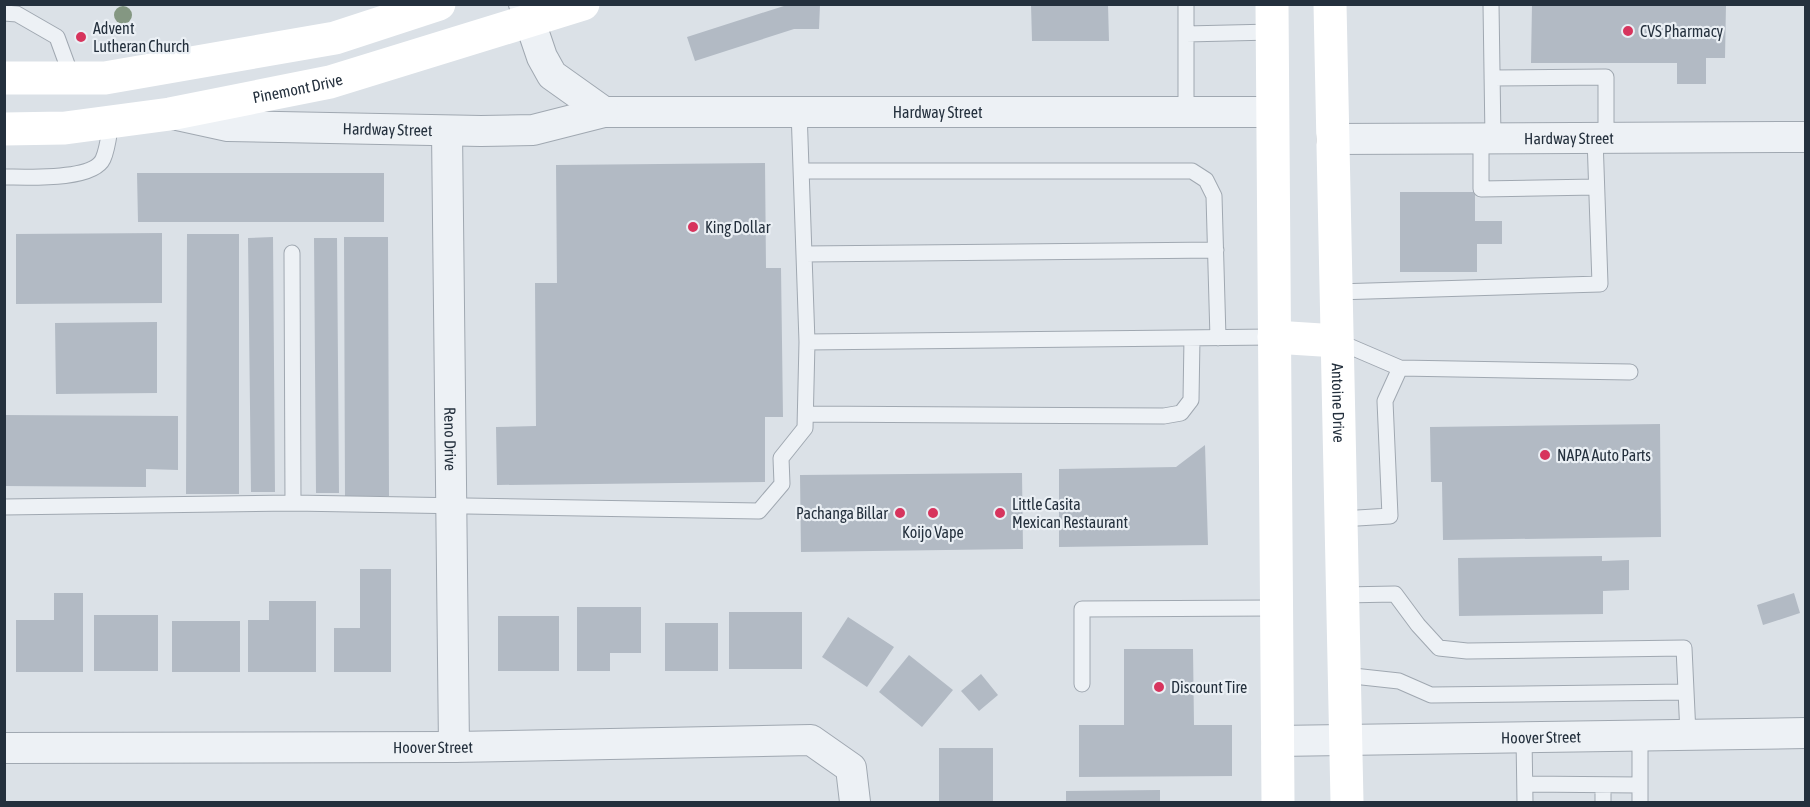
<svg xmlns="http://www.w3.org/2000/svg" width="1810" height="807" font-family="'Asap Condensed',sans-serif">
	<style>
		.building { fill: #b2bac4 }
		.lines { fill: none; stroke-linecap: round; stroke-linejoin: round }
		.lane-casing { stroke: #a0a8b1; stroke-width: 17 }
		.street-casing { stroke: #a0a8b1; stroke-width: 32 }
		.lane { stroke: #edf1f5; stroke-width: 15 }
		.street { stroke: #edf1f5; stroke-width: 30 }
		.secondary { stroke: #fff; stroke-width: 33 }
		.tree { fill: #849782 }
		.poi-dot { fill: #d7345d; stroke: #eaeff4; stroke-width: 2 }
		.labels { text-anchor: middle; dominant-baseline: central; stroke-width: 4.5; stroke-linejoin: round; paint-order: stroke }
		.poi-label { font-size: 16px; fill: #24303d; stroke: #eaeff4; text-anchor: start }
		.street-label { font-size: 16px; fill: #24303d; stroke: #eaeff4 }
	</style>
	<rect width="100%" height="100%" fill="#dbe1e7"/>
	<!-- building -->
	<path class="building" d="M1031 4H1108L1109 41H1032Z
		M1532 4H1726L1725 58H1706V84H1677V63H1531Z
		M787 5H820L819 29H794L695 61 687 37Z
		M765 163 766 268H781L783 417H765V482L497 485 496 427 536 426 535 283H557L556 165Z
		M137 173H384V222H138Z
		M1400 192H1475V221H1502V244H1477V272H1400Z
		M162 233V303L16 304V234Z
		M187 234H239V494H186Z
		M273 237 275 492H251L248 238Z
		M344 237H388L389 496 345 497Z
		M314 238H337L339 493H316Z
		M157 322V393L56 394 55 323Z
		M4 415 178 416V470L146 469V487L4 486Z
		M1660 424 1661 537 1443 540 1442 482H1431L1430 427Z
		M1205 445 1208 545 1059 547V469L1176 467Z
		M1022 473 1023 549 801 552 800 475Z
		M1602 556V561L1629 560V590L1603 591V614L1459 616 1458 558Z
		M360 569H391V672H334V628H360Z
		M54 593H83V672H16V620H54Z
		M1794 593 1800 613 1763 625 1757 605Z
		M269 601H316V672H248V620H269Z
		M577 607H641V653H610V671H577Z
		M729 612H802V669H729Z
		M94 615H158V671H94Z
		M498 616H559V671H498Z
		M848 617 894 647 867 687 822 657Z
		M172 621H240V672H172Z
		M665 623H718V671H665Z
		M1124 649H1193L1194 725H1232V776L1079 777V725H1124Z
		M909 655 953 690 922 727 879 692Z
		M981 674 998 695 979 711 961 691Z
		M939 748H993V802H939Z
		M1160 790V802H1066V791Z"/>
	<g class="lines">
		<!-- lane casing -->
		<g class="lane-casing">
			<path id="lane" d="M1186 4V111
				M1491 4 1493 139
				M4 13 17 14 57 37 72 78
				M1186 34 1272 32
				M1492 78 1606 77V138
				M799 110 807 342 1274 337
				M1481 139V189L1596 187
				M802 171H1192L1206 180 1214 196 1218 338
				M4 177C26 177 93 181 103 159 108 148 109 133 111 122
				M292 253 293 503
				M804 254 1216 250
				M1336 292 1600 284 1595 138
				M1337 341 1400 368 1630 372
				M806 414 1164 416 1181 413 1191 400 1192 338
				M4 507 293 503 759 511 782 484 781 458 805 428 807 342
				M1341 519 1390 516 1385 401 1400 368
				M1343 595 1395 594 1418 625 1439 648 1467 651 1684 648 1688 734
				M1344 675 1399 681 1431 695 1686 692
				M1082 684V609L1276 608
				M1524 737 1525 802
				M1525 784 1639 785
				M1603 785V802
				M1640 802V735"/>
		</g>
		<!-- street casing -->
		<g class="street-casing">
			<g id="street">
				<path id="s1" d="M524 4 542 57 552 75 604 112H1271"/>
				<path id="s2" d="M173 114 228 126 481 131 533 130 604 112"/>
				<path id="s3" d="M447 131 454 747"/>
				<path id="s4" d="M1332 139 1806 137"/>
				<path id="s5" d="M1277 741 1806 733"/>
				<path id="s6" d="M4 748 454 747 811 740 851 768 855 802"/>
			</g>
		</g>
		<!-- lane -->
		<use href="#lane" class="lane"/>
		<!-- street -->
		<use href="#street" class="street"/>
		<!-- secondary -->
		<g class="secondary">
			<path d="M1272 4 1278 802"/>
			<path id="s7" d="M1330 4 1347 802"/>
			<path d="M4 78H105L335 38 439 4"/>
			<path id="s8" d="M4 129 65 128 170 114 330 82 583 4"/>
			<path d="M1274 337 1337 341"/>
		</g>
	</g>
	<!-- trees -->
	<circle class="tree" cx="123" cy="15" r="9"/>
	<!-- markers -->
	<g class="poi-dot">
		<circle cx="1628" cy="31" r="6"/>
		<circle cx="81" cy="37" r="6"/>
		<circle cx="693" cy="227" r="6"/>
		<circle cx="1545" cy="455" r="6"/>
		<circle cx="900" cy="513" r="6"/>
		<circle cx="933" cy="513" r="6"/>
		<circle cx="1000" cy="513" r="6"/>
		<circle cx="1159" cy="687" r="6"/>
	</g>
	<g class="labels">
		<!-- poi labels -->
		<g class="poi-label">
			<text x="93" y="28">Advent<tspan x="93" dy="18">Lutheran Church</tspan></text>
			<text x="1640" y="31">CVS Pharmacy</text>
			<text x="705" y="227">King Dollar</text>
			<text x="1557" y="455">NAPA Auto Parts</text>
			<text x="1012" y="504">Little Casita<tspan x="1012" dy="18">Mexican Restaurant</tspan></text>
			<text x="888" y="513" text-anchor="end">Pachanga Billar</text>
			<text x="933" y="532" text-anchor="middle">Koijo Vape</text>
			<text x="1171" y="687">Discount Tire</text>
		</g>
		<!-- street labels -->
		<g class="street-label">
			<text stroke="none"><textPath href="#s8" startOffset="297">Pinemont Drive</textPath></text>
			<text stroke="none"><textPath href="#s1" startOffset="474">Hardway Street</textPath></text>
			<text stroke="none"><textPath href="#s2" startOffset="216">Hardway Street</textPath></text>
			<text stroke="none"><textPath href="#s4" startOffset="237">Hardway Street</textPath></text>
			<text stroke="none"><textPath href="#s7" startOffset="399">Antoine Drive</textPath></text>
			<text stroke="none"><textPath href="#s3" startOffset="308">Reno Drive</textPath></text>
			<text stroke="none"><textPath href="#s5" startOffset="264">Hoover Street</textPath></text>
			<text stroke="none"><textPath href="#s6" startOffset="429">Hoover Street</textPath></text>
		</g>
	</g>
	<!-- border -->
	<rect width="1810" height="807" fill="none" stroke="#24303d" stroke-width="12"/>
</svg>
